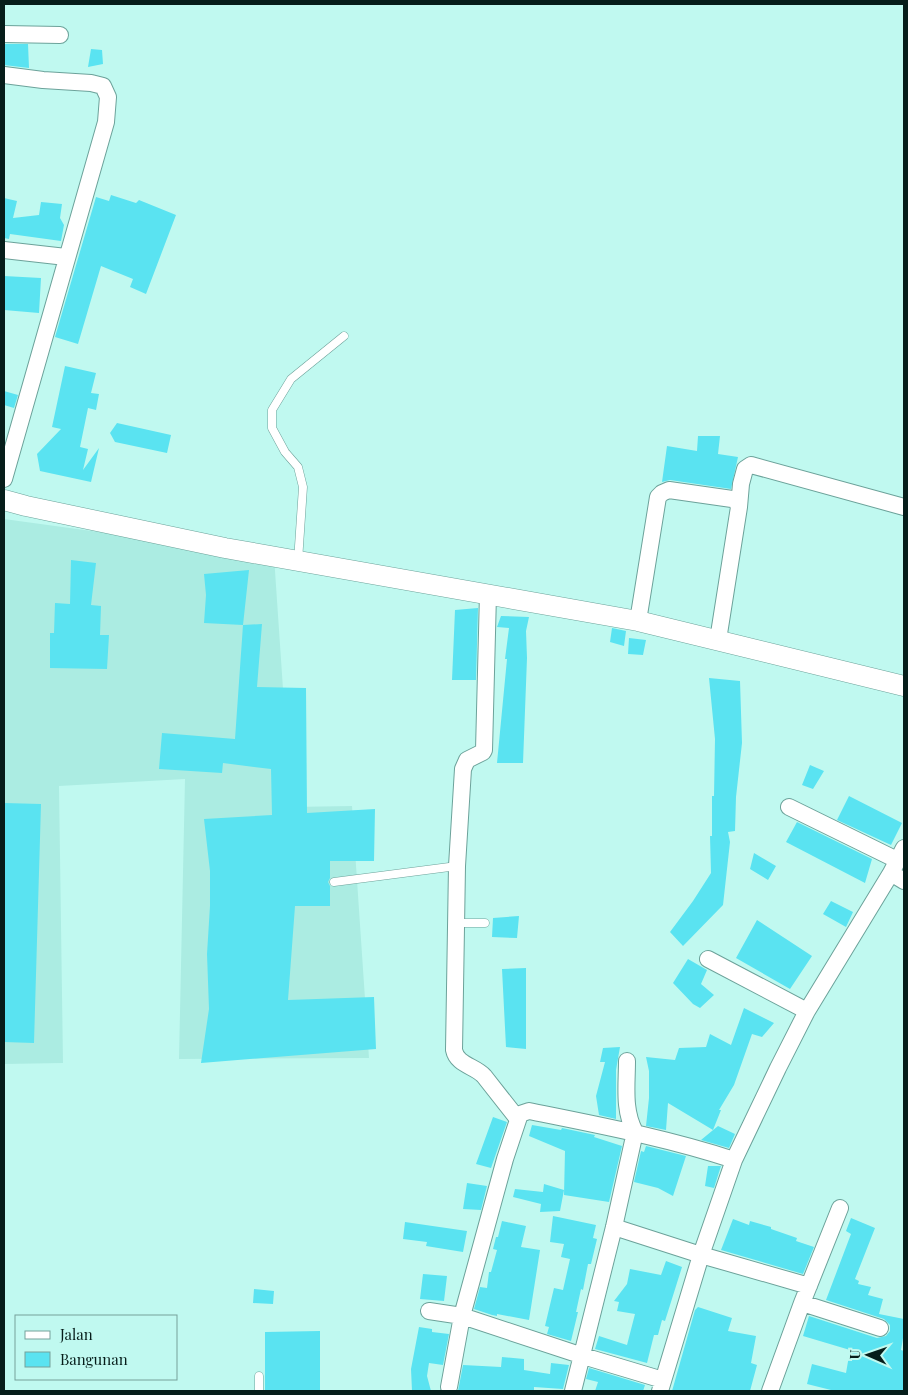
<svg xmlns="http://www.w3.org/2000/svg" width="908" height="1395" font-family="'Playfair Display',serif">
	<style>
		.built { fill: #abece2 }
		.building { fill: #5ae3f1 }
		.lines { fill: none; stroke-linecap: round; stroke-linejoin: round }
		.service-casing { stroke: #6ca29a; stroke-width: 9 }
		.minor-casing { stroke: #6ca29a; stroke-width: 18 }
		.tertiary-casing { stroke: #6ca29a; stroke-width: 21 }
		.service { stroke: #fff; stroke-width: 8 }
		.minor { stroke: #fff; stroke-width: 16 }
		.tertiary { stroke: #fff; stroke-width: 20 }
	</style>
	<rect width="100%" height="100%" fill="#c0f9f0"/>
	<!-- built -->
	<path class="built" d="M4 519 274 556 291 807 352 806 369 1058 179 1059 185 779 59 786 63 1063 4 1064Z"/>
	<!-- building -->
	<path class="building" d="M4 44H28L29 68 4 65Z
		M91 49 102 50 103 64 88 67Z
		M111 195 136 203 139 200 176 215 146 294 130 287 133 279 101 266 78 344 55 337 96 197 109 201Z
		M4 198 17 201 13 218 39 215 41 202 62 204 60 218 64 225 61 241 10 234 9 239 4 238Z
		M4 276 41 278 39 313 4 310Z
		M65 366 96 373 91 393 99 394 96 410 88 408 80 447 88 449 83 470 99 448 91 482 40 471 37 454 61 429 52 427Z
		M4 391 18 395 14 408 4 405Z
		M117 423 171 435 167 453 115 442 110 433Z
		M698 436H720L718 454 738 457 731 489 670 480 662 482 667 446 697 451Z
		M71 560 96 563 91 605 101 606 100 635H109L107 669 50 668V633H54L55 603 70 604Z
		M249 570 243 625 204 623 206 595 204 574Z
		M478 608 476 680H452L455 610Z
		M501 616 529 617 526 631 527 658 523 763H497L507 659H505L509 628 497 627Z
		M262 624 257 687 306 688 307 813 375 809 374 861H330V878L328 882 330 886V906H295L288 1000 374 997 376 1049 201 1063 209 1009 207 954 210 906V871L204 819 272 815 271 769 223 763 222 773 159 769 162 733 235 739 243 625Z
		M612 628 626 631 624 646 610 642Z
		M629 638 646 640 643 655 628 654Z
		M709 678 740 681 742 743 736 797 735 831 728 832 730 842 723 905 683 946 670 932 693 901 711 873 710 836H712V796H714L715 739Z
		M810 765 824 771 813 789 802 785Z
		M849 796 902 823 891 845 837 820Z
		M4 803 41 804 34 1043 4 1042Z
		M797 822 872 859 865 883 786 842Z
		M754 853 776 866 768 880 750 869Z
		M831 901 853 912 846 927 823 914Z
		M519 916 517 938 492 937 493 918Z
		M757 920 812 956 790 989 736 958Z
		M688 959 707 970 701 984 714 995 700 1008 693 1004 673 983Z
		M526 968V1049L506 1047 502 969Z
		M744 1008 774 1023 762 1037 752 1034 734 1085 719 1110H721L713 1130 668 1103 666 1130 646 1126 649 1098V1071L646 1057 675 1060 679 1048 706 1047 710 1034 731 1045Z
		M620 1047 616 1070V1119L599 1115 596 1096 605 1062H600L603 1048Z
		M493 1117 507 1122 491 1168 476 1164Z
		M532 1125 561 1130 562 1128 595 1135 594 1137 622 1146 609 1202 564 1195 565 1151 529 1136Z
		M718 1126 735 1134 729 1148 701 1140Z
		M646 1146 686 1156 673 1196 658 1188 634 1182 641 1151 644 1152Z
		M708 1166H721L714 1188 705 1186Z
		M467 1183 487 1186 481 1210 463 1209Z
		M544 1184 564 1190 560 1211 540 1212 541 1204 513 1197 515 1189 543 1192Z
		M553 1216 596 1225 593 1238 597 1239 591 1264H588L583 1290 581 1289 576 1312H578L571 1341 547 1334 549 1327 545 1326 554 1288 563 1290 570 1259 561 1257 564 1244 550 1242Z
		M851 1218 875 1228 855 1279 859 1281 858 1284 871 1287 868 1295 883 1299 879 1314 904 1319V1332L901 1350 904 1351V1391H835L807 1384 812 1364 846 1373 850 1350 803 1336 809 1316 877 1338 886 1336 890 1331V1325L884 1319 826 1300 851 1234 846 1231Z
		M733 1219 749 1225 750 1221 771 1227V1229L797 1238 796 1241 814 1247 803 1274 721 1250Z
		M502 1221 526 1226 521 1247 540 1250 529 1320 497 1314V1316L492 1315 474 1309 480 1287 487 1288 489 1272H491L497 1250 493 1249 496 1237H498Z
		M405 1222 467 1231 463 1252 426 1246 427 1242 403 1239Z
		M666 1261 682 1267 665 1321 662 1320 658 1335H654L647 1363 595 1349 599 1336 627 1345 635 1314 617 1311 619 1302 614 1301 627 1284 630 1269 661 1275Z
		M423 1274 447 1276 444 1301 420 1299Z
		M254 1289 274 1291 273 1304 253 1303Z
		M698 1307 732 1318 728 1331 756 1336 751 1363 757 1365 750 1391H672L695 1310Z
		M419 1327 432 1329V1332L449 1334 443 1365 429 1363 427 1376 431 1391H412L411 1369Z
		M320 1331V1391H265V1332Z
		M502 1357 524 1359V1370L550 1374 551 1363 569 1365 563 1389 534 1387V1391H458L463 1365 501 1367Z
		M589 1368 645 1385 643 1391H595L598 1382 586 1379Z"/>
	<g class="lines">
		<!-- service casing -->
		<g class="service-casing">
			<path id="service" d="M298 561 303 487 298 467 285 452 272 428V410L291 379 344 336
				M334 882 457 866
				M456 923H485
				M259 1376V1391"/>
		</g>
		<!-- minor casing -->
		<g class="minor-casing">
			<path id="minor" d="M4 34 60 35
				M4 75 43 80 91 83 103 86 108 97 106 122 4 479
				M4 250 66 257
				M488 594 484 750 483 752 467 760 463 769 457 866 454 1050C457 1065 475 1066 484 1076L517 1118
				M638 621 658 497 662 493 669 490 732 499 739 503
				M718 640 739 507 741 484 745 469 751 465 904 507
				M789 807 897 860
				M891 873 904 881
				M708 959 807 1011
				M614 1227 701 1255 809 1286
				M802 1303 880 1328
				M429 1311 462 1316 583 1356 663 1380
				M449 1387 462 1316 505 1159 520 1114 529 1111C598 1125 667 1138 734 1160
				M573 1391 614 1227 635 1132C623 1110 627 1085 627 1061
				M660 1391 701 1255 734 1160 778 1068 807 1011 891 873 904 848
				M770 1391 802 1303 840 1208"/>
		</g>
		<!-- tertiary casing -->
		<g class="tertiary-casing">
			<path id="tertiary" d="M4 500 26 506 225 548 638 621 904 686"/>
		</g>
		<!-- service -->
		<use href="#service" class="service"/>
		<!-- minor -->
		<use href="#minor" class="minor"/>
		<!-- tertiary -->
		<use href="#tertiary" class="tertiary"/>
	</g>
	<!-- border -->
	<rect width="908" height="1395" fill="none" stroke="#061d1a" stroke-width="10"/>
	<!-- legend -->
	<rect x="15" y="1315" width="162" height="65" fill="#c0f9f0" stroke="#76a19a"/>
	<rect x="25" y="1331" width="25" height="8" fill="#ffffff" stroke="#76a19a"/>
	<text x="60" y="1340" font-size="15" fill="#061d1a">Jalan</text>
	<rect x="25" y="1352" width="25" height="15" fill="#5ae3f1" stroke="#76a19a"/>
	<text x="60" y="1365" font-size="15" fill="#061d1a">Bangunan</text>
	<!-- north arrow -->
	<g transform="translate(868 1355) rotate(272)" stroke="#c0f9f0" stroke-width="4" paint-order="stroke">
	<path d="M0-4L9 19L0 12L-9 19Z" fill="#061d1a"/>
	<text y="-8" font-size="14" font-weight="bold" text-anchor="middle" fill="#061d1a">U</text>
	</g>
</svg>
